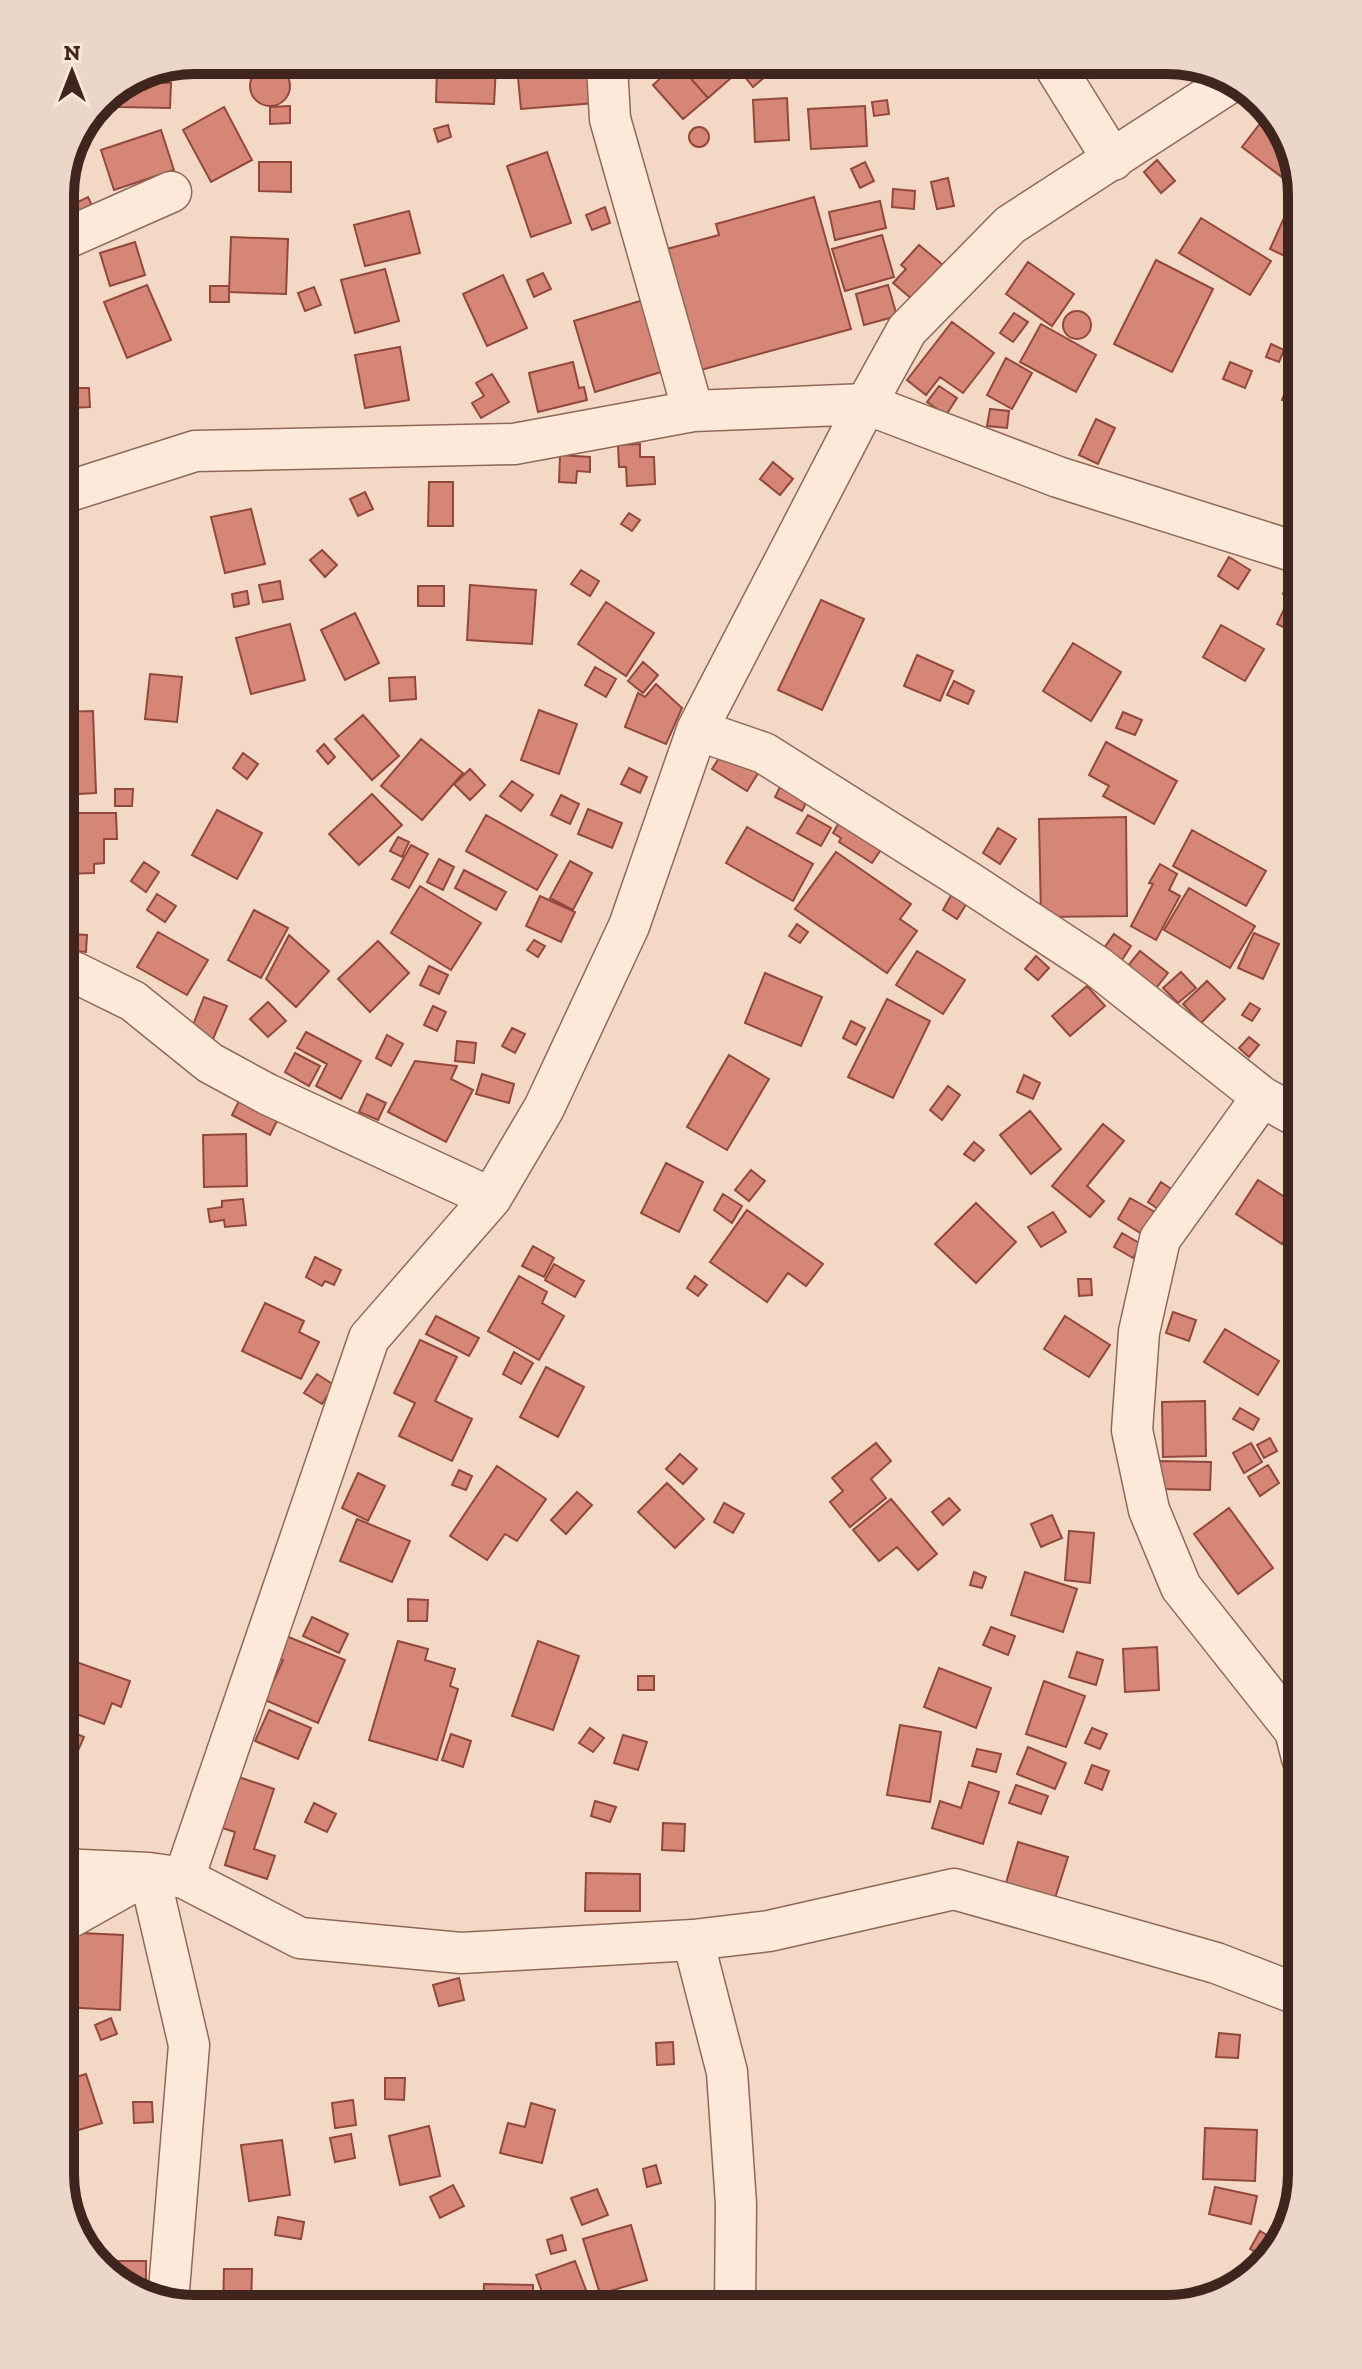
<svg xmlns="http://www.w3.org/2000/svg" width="1362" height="2369" font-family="'Zilla Slab',serif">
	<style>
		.building { fill: #d58677; stroke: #92483c; stroke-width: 2 }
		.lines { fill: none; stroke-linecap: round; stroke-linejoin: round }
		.minor-casing { stroke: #906858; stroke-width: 43 }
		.minor { stroke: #fce9da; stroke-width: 40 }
		.rim { fill: none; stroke: #3f251e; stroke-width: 10 }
	</style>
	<rect width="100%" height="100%" fill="#f3d9c5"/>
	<!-- building -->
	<path class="building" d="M747 64 708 98 679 65Z
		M751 64H757L766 76 753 87 741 72Z
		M656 65H679L708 98 683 119 653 85 664 75Z
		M592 66 595 103 521 109 517 67Z
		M250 86a20 20 0 1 1 40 0a20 20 0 1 1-40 0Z
		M437 67H496L494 104 436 102Z
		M144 70V82L171 83 170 108 120 107V86Z
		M787 98 789 140 755 142 753 100Z
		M887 100 889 114 874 116 872 102Z
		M290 106V123L270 124V107Z
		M865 106 867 146 811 149 808 109Z
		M224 107 252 160 211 182 183 130Z
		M1268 113 1288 136 1299 190 1242 147Z
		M448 125 451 137 438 142 434 129Z
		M689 137a10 10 0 1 1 20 0a10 10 0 1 1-20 0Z
		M161 130 174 170 114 190 101 150Z
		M547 152 571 223 531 237 507 166Z
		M1157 160 1175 181 1161 193 1144 172Z
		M259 162H291V192L259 191Z
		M865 162 874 181 860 188 851 169Z
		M948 178 954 206 937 209 931 182Z
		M893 189 915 191 914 209 892 207Z
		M88 197 94 210 77 219 70 206Z
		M814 197 851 329 697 371 663 250 719 235 716 224Z
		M880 201 886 228 835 240 829 212Z
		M605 207 610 223 592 230 586 215Z
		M1288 209 1302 215V229L1289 258 1270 249Z
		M409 211 420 253 365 266 354 225Z
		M1201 218 1271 261 1250 295 1179 253Z
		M882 235 894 277 845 291 832 249Z
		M231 237 288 239 286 294 229 292Z
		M135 242 145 275 110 286 100 253Z
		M919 245 943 265 912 299 893 283 906 269 901 265Z
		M1156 260 1213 289 1172 372 1114 344Z
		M1028 262 1074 294 1052 326 1006 294Z
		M385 269 399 321 355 333 341 280Z
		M543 273 551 289 534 297 527 280Z
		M503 275 527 328 487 346 463 294Z
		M147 285 171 340 127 358 104 302Z
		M888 285 897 316 864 325 856 294Z
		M210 286H229V302H210Z
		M314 287 321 305 305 311 298 293Z
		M650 298 671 369 595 392 574 321Z
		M1063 325a14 14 0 1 1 28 0a14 14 0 1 1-28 0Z
		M1014 313 1028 322 1013 342 1000 333Z
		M952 322 994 353 963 393 940 377 926 395 907 380Z
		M1041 324 1096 355 1076 392 1020 362Z
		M1271 344 1284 350 1279 362 1266 357Z
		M400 347 409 400 365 408 355 355Z
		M1302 351V407L1282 400Z
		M1006 358 1032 373 1012 409 987 395Z
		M573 362 579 388 584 387 587 400 538 412 529 373Z
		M1230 362 1252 371 1245 388 1223 379Z
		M492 374 509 402 481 418 472 403 484 396 476 383Z
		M939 386 957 398 946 415 927 402Z
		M68 388H89L90 407 69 408Z
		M990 409 1009 411 1007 428 987 426Z
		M1096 419 1115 428 1098 464 1079 455Z
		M640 444V457H654L655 484 627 486 626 467H619L618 445Z
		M560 455 590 457V472L577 471 576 483 559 482Z
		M773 462 793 479 780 495 760 479Z
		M429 482H453V526H428Z
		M365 492 373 509 358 516 350 499Z
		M251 509 265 564 225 573 211 517Z
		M629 513 640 520 632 531 621 524Z
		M69 539 74 557 60 560V542Z
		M322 550 337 565 325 577 310 560Z
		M1229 557 1250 570 1238 589 1218 576Z
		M581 570 599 581 590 596 571 584Z
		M1290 576 1302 581V601L1283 594Z
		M280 581 283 599 263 602 259 585Z
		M470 585 536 590 532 644 467 640Z
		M418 586H444V606H418Z
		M247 591 249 604 234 607 232 594Z
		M821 600 864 619 822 710 778 690Z
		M606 602 654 633 626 676 578 644Z
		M1285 607 1301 615 1293 632 1277 624Z
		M355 613 379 663 345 680 321 630Z
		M290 624 305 680 251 694 236 638Z
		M1221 625 1264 649 1245 681 1203 657Z
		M1073 643 1121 672 1091 721 1043 691Z
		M917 655 953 671 940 701 904 686Z
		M643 662 658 675 643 693 628 681Z
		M595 667 616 679 606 697 585 685Z
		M150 674 182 677 177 722 145 719Z
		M415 677 416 699 390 701 389 678Z
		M954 681 974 691 968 704 947 695Z
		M656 684 682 708 666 744 625 727 638 693 645 697Z
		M1302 684V728L1288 722Z
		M539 710 577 724 559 774 521 760Z
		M93 711 96 793 60 795V712Z
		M1123 712 1142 720 1135 735 1116 728Z
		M363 715 399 756 372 780 335 739Z
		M421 739 463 773 422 820 381 786Z
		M1106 742 1177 781 1154 824 1103 796 1109 786 1089 775Z
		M324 744 335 757 328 764 317 751Z
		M725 749 760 770 747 791 712 769Z
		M243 753 258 764 247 779 233 768Z
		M629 768 647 777 640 793 621 784Z
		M470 769 485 785 470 800 454 784Z
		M785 777 812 791 802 811 775 797Z
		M512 781 533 795 521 811 500 796Z
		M115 789H133L132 806H115Z
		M372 794 402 825 359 865 329 834Z
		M561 795 579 804 570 824 551 815Z
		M588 809 622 823 612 848 578 834Z
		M217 810 262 833 237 879 192 855Z
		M64 813H116L117 839H104V863L94 864V873L65 874Z
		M486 815 557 855 537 890 466 851Z
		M808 815 831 828 821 846 797 833Z
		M1126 817 1127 916 1041 917 1039 819Z
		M841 819 884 845 872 863 839 842 841 838 833 833Z
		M747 827 813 864 793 901 726 863Z
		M998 828 1016 839 1000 864 983 853Z
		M1192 830 1266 871 1246 906 1173 866Z
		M398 837 409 842 402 857 390 851Z
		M411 845 428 854 409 888 392 879Z
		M836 852 911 904 900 919 917 931 887 973 795 909Z
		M439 859 454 867 443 890 427 882Z
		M570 861 592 873 573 910 550 898Z
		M144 862 159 872 146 892 131 881Z
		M1160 864 1177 874 1169 890 1180 896 1156 940 1131 926 1153 884 1149 883Z
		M464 870 506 892 496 910 455 888Z
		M420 886 481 923 451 970 391 933Z
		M1189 888 1255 926 1230 968 1164 930Z
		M953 892 968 901 957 919 943 910Z
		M157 894 176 906 165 922 147 910Z
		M540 896 575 912 561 942 526 926Z
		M254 910 288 928 261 978 228 960Z
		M797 924 808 932 800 943 789 936Z
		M158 932 208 960 187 995 137 967Z
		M1254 933 1279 944 1263 979 1238 968Z
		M69 934 87 935 86 952 67 950Z
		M1114 934 1131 946 1120 963 1102 951Z
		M289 935 329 971 296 1007 266 979Z
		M534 940 545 946 538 957 527 950Z
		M378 941 409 973 370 1012 338 979Z
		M917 951 965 980 943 1014 896 985Z
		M1140 951 1168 973 1153 992 1127 967Z
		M1036 956 1049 968 1038 980 1025 969Z
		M429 966 448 975 439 994 420 985Z
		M1181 972 1196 988 1178 1003 1163 988Z
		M765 973 822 997 801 1046 745 1023Z
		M1207 981 1225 999 1201 1023 1183 1004Z
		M1087 986 1105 1006 1070 1036 1052 1016Z
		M204 997 227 1006 213 1039 191 1030Z
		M887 999 930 1021 893 1098 848 1077Z
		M268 1002 286 1021 268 1037 250 1019Z
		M1250 1003 1260 1009 1252 1021 1242 1015Z
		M433 1006 446 1012 437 1031 424 1025Z
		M851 1021 865 1028 856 1045 843 1038Z
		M512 1028 525 1034 515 1053 502 1046Z
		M306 1032 361 1061 341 1099 316 1086 327 1064 297 1048Z
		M387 1035 403 1044 391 1066 376 1058Z
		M1249 1037 1259 1045 1249 1057 1239 1048Z
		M457 1041 476 1043 474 1063 455 1061Z
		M295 1053 320 1066 309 1086 285 1072Z
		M729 1055 769 1079 727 1150 687 1127Z
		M415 1061 457 1066 451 1079 473 1090 446 1142 388 1112Z
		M482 1074 514 1084 509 1103 476 1094Z
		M1024 1075 1040 1083 1033 1099 1017 1092Z
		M948 1086 960 1095 942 1120 930 1110Z
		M367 1094 386 1103 378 1120 359 1112Z
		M242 1095 280 1115 270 1135 232 1115Z
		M1030 1111 1061 1149 1031 1174 1000 1135Z
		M1103 1124 1124 1141 1087 1186 1104 1201 1090 1217 1052 1186Z
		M246 1134 247 1186 204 1187 203 1135Z
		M974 1142 984 1150 974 1161 964 1154Z
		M666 1163 703 1182 679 1232 641 1213Z
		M751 1170 765 1181 749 1201 735 1190Z
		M1258 1180 1302 1208V1212L1282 1244 1236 1214Z
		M1161 1182 1177 1193 1164 1213 1148 1202Z
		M723 1194 742 1206 732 1223 714 1210Z
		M1130 1198 1155 1212 1142 1234 1118 1219Z
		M243 1199 246 1225 225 1227 224 1220 210 1222 208 1209 222 1207V1201Z
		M976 1203 1016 1242 976 1283 935 1244Z
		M747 1210 823 1264 806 1286 788 1273 767 1302 710 1262Z
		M1053 1212 1066 1232 1041 1247 1028 1227Z
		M1122 1233 1141 1244 1133 1258 1114 1247Z
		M533 1246 554 1258 544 1277 522 1266Z
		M315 1257 341 1270 334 1285 325 1281 322 1286 306 1277Z
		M554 1264 584 1281 575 1297 545 1280Z
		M519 1276 547 1292 542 1303 564 1316 539 1360 488 1331Z
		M695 1276 707 1285 698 1296 687 1288Z
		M1078 1279H1091L1092 1295 1079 1296Z
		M265 1303 304 1321 299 1332 319 1342 301 1379 242 1351Z
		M1173 1312 1196 1320 1189 1341 1166 1333Z
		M1301 1312 1302 1314 1301 1346 1284 1326Z
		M436 1316 479 1338 469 1356 426 1334Z
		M1065 1316 1110 1345 1089 1377 1044 1349Z
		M1225 1329 1279 1361 1258 1395 1204 1362Z
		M420 1340 457 1357 435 1401 472 1419 452 1461 399 1436 415 1403 394 1393Z
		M514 1352 533 1363 521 1384 503 1374Z
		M546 1367 584 1387 558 1437 520 1417Z
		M317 1374 334 1385 322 1404 304 1393Z
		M1205 1401 1206 1456 1163 1457 1162 1402Z
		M1240 1408 1259 1419 1253 1430 1233 1419Z
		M1270 1438 1277 1451 1264 1458 1257 1445Z
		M876 1443 891 1461 871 1479 886 1498 850 1527 830 1502 843 1491 832 1478Z
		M1251 1443 1262 1462 1244 1473 1233 1453Z
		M680 1454 697 1469 683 1484 666 1469Z
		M1159 1461 1211 1462 1210 1490 1159 1489Z
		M1268 1465 1279 1483 1260 1496 1248 1477Z
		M497 1466 546 1499 517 1541 505 1534 487 1560 450 1536Z
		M459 1470 472 1476 466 1490 452 1485Z
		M358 1473 385 1486 368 1521 342 1508Z
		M667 1483 704 1519 675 1548 638 1512Z
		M577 1492 592 1505 566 1534 551 1520Z
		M949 1498 960 1510 943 1525 932 1512Z
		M891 1499 937 1554 918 1570 897 1547 879 1561 853 1530Z
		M724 1503 744 1514 733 1533 714 1522Z
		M1229 1508 1273 1568 1238 1594 1194 1534Z
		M1052 1515 1062 1538 1041 1547 1031 1524Z
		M357 1519 410 1541 392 1582 340 1561Z
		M1069 1531 1094 1533 1090 1583 1065 1580Z
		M974 1572 986 1577 982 1588 970 1585Z
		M1025 1572 1077 1589 1063 1632 1011 1615Z
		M408 1599 428 1600 427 1621H408Z
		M312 1617 348 1634 339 1653 303 1636Z
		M991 1627 1015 1636 1008 1655 983 1645Z
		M286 1636 345 1660 318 1723 265 1700 283 1660 277 1658Z
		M398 1641 428 1649 425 1660 455 1669 450 1686 458 1689 437 1760 369 1740Z
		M538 1641 579 1656 553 1730 512 1716Z
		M1157 1647 1159 1690 1125 1692 1123 1649Z
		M1077 1652 1103 1660 1096 1685 1069 1677Z
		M65 1658 130 1681 121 1707 112 1703 104 1724 60 1708V1672Z
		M939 1668 991 1688 976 1728 924 1707Z
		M638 1676H654V1690H638Z
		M1044 1681 1085 1696 1066 1747 1026 1734Z
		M269 1710 311 1728 298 1759 255 1741Z
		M900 1725 941 1732 930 1802 887 1795Z
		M590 1728 604 1738 593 1752 579 1743Z
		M1092 1728 1107 1734 1100 1749 1085 1743Z
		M66 1729 84 1737 77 1753 60 1746Z
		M451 1734 471 1741 463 1767 442 1760Z
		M623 1735 647 1742 638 1770 614 1763Z
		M1028 1747 1066 1763 1055 1789 1017 1774Z
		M977 1749 1001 1754 996 1772 972 1766Z
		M1092 1765 1109 1771 1102 1790 1085 1783Z
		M233 1775 274 1789 254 1849 275 1856 267 1879 225 1865 235 1832 216 1826Z
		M969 1782 999 1792 983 1844 932 1828 940 1801 961 1808Z
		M1016 1785 1048 1796 1041 1814 1009 1803Z
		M595 1801 616 1807 610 1822 591 1816Z
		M314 1803 336 1814 327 1832 305 1822Z
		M663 1823 685 1824 684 1851 662 1850Z
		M1018 1842 1068 1857 1055 1898 1006 1883Z
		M586 1873 640 1874V1911H585Z
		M60 1932 123 1935 120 2010 60 2007Z
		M459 1978 464 2000 439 2006 433 1985Z
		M111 2018 117 2034 101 2040 95 2025Z
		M1219 2033 1240 2035 1238 2058 1216 2057Z
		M673 2042 674 2064 657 2065 656 2043Z
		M86 2074 102 2123 65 2134 60 2119V2082Z
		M385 2078H405L404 2100 385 2099Z
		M353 2100 356 2125 335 2128 332 2103Z
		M133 2102H152L153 2122 134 2123Z
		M531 2103 555 2110 542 2163 500 2153 508 2123 525 2127Z
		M429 2126 440 2176 400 2185 389 2136Z
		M1205 2128 1257 2130 1255 2181 1203 2179Z
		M351 2134 355 2158 335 2162 330 2138Z
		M282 2140 290 2195 249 2201 241 2145Z
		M656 2165 661 2183 647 2187 643 2169Z
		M453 2185 464 2206 440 2218 430 2197Z
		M1215 2187 1257 2196 1251 2224 1209 2214Z
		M597 2189 608 2215 582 2225 571 2198Z
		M278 2217 304 2222 301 2239 275 2235Z
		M631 2225 647 2280 600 2294 583 2239Z
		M1260 2231 1279 2242 1267 2259 1250 2249Z
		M562 2235 566 2250 551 2254 547 2240Z
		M98 2261H146V2295L121 2286Z
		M575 2261 589 2298 562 2309H548L536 2275Z
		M224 2269H252L251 2309H223Z
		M484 2284 533 2285V2309H483Z"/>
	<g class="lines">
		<!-- minor casing -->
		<g class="minor-casing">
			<path id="minor" d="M1052 62 1113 160
				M607 66 610 119 693 411
				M60 241 171 192
				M60 494 195 451 514 444 693 411 866 404 1058 477 1302 554
				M697 730 764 753 970 883 1098 967 1262 1097 1302 1119
				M60 978 74 972 133 1001 210 1063 267 1094 491 1198 544 1108 629 926 697 730 866 404 907 330 1010 225 1234 80
				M1262 1097 1160 1239 1139 1332 1132 1430 1149 1510 1181 1587 1295 1731 1302 1758
				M60 1869 149 1873 184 1878 300 1938 461 1953 693 1940 769 1931 954 1889 1216 1963 1302 1996
				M149 1873 189 2045 168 2302
				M184 1878 369 1338 491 1198
				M60 1923 149 1873
				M693 1940 727 2072 736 2204 735 2309"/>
		</g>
		<!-- minor -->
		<use href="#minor" class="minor"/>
	</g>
	<!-- crop -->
	<path d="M0 0H1362V2369H0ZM195 74H1167A121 121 0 0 1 1288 195V2174A121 121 0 0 1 1167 2295H195A121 121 0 0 1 74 2174V195A121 121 0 0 1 195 74Z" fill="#ead7c7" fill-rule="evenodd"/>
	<path class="rim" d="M195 74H1167A121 121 0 0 1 1288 195V2174A121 121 0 0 1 1167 2295H195A121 121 0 0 1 74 2174V195A121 121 0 0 1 195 74Z"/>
	<!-- north arrow -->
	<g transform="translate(72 72)" stroke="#f9e6d6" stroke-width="6" paint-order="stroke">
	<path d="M0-6L14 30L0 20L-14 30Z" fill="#3f251e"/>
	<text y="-12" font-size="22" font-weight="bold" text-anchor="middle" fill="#3f251e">N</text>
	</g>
</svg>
